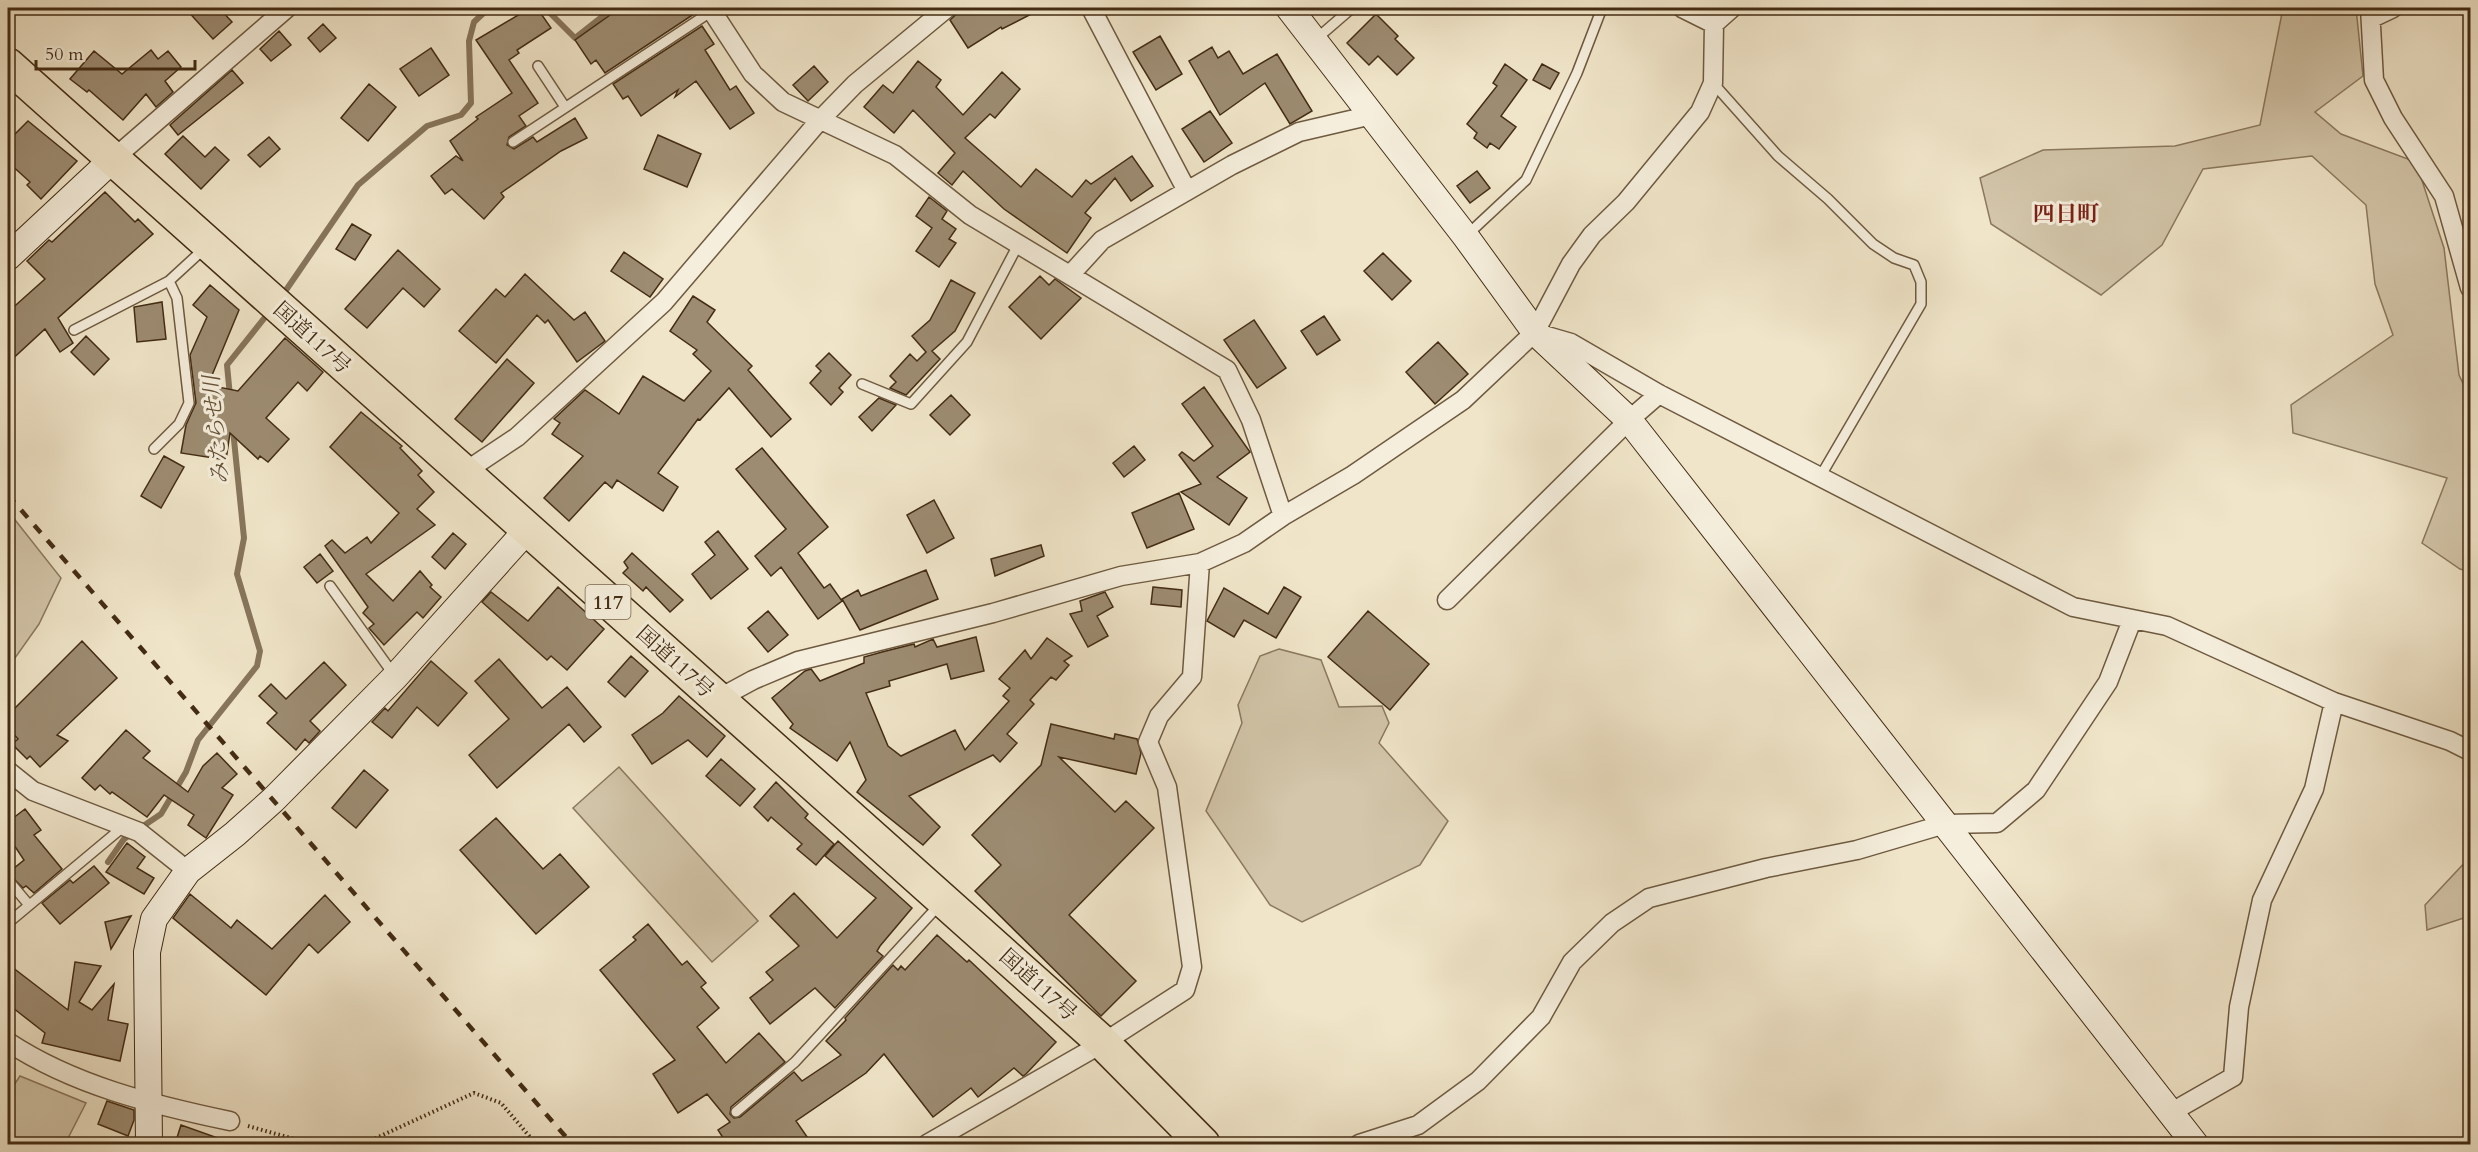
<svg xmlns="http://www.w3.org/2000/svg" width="2478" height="1152" font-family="Cardo,'Noto Serif JP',serif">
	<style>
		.green { fill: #d3c6aa; stroke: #8b795e; stroke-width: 1.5 }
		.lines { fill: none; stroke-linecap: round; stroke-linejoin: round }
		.stream { stroke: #87755b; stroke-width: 6 }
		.building { fill: #9d8c72; stroke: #432c13; stroke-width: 1.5 }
		.lane-casing { stroke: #6e5a40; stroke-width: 12 }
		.street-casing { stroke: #6e5a40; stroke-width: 21 }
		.secondary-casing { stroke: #432c13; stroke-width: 28 }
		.highway-casing { stroke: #432c13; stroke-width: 36 }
		.path { stroke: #432c13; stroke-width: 4; stroke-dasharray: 1.5 3; stroke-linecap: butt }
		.lane { stroke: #f5eedc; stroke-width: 9 }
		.street { stroke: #f5eedc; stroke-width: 18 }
		.secondary { stroke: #f5eedc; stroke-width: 26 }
		.highway { stroke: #f0e5c9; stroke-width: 33 }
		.rail { stroke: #432c13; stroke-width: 4.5; stroke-dasharray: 10 10; stroke-linecap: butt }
		.labels { text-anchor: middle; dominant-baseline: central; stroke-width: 6; stroke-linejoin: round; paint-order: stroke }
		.shield { fill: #f5eedc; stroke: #78664f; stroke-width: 1.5 }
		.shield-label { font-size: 20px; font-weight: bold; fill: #432c13 }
		.street-label { font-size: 21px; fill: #432c13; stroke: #f5eedc }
		.neighbourhood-label { font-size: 22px; font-weight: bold; fill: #7a1f14; stroke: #f5eedc }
		.water-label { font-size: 22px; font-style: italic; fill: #655137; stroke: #f5eedc }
	</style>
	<rect width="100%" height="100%" fill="#f0e5c9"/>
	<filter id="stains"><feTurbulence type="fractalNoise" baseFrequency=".00333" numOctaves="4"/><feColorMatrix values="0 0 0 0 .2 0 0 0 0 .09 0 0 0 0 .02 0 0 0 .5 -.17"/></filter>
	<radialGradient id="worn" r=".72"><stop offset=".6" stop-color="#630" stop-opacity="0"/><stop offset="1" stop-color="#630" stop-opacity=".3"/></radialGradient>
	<!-- green -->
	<path class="green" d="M2283 8H2356L2363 76 2315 112 2341 134 2416 162 2444 248 2459 375 2470 398V572L2460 569 2422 543 2447 478 2293 433 2291 405 2393 335 2375 284 2366 205 2312 156 2203 169 2162 245 2101 295 1991 224 1980 178 2043 150 2175 146 2260 125Z
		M8 511 61 578 39 624 15 658 8 653Z
		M1279 649 1321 660 1339 707 1382 706 1389 723 1379 743 1448 821 1420 865 1302 922 1270 905 1206 811 1242 723 1238 705 1260 656Z
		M619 767 758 921 712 962 573 808Z
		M2470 857V916L2427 930 2425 905Z
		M20 1076 86 1103 65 1144H17L8 1138V1094Z"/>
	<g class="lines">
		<!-- stream -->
		<path class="stream" d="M545 8 575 38 613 8
			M282 296 358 185 427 126 461 115 471 103 469 41 474 22 489 8
			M230 396 227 365 270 311
			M108 862 124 839 161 814 186 772 198 740 257 666 260 651 237 574 244 538 233 430
			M2444 1144 2470 1142"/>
	</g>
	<!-- building -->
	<path class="building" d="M185 8H219L232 22 213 39Z
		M530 8H537L551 28 517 50 519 53 509 60 538 103 519 116 526 126 509 137 507 145 514 149 533 137 537 142 575 118 587 138 561 151 501 193 504 197 484 219 452 189 445 194 431 176 456 156 463 161 450 141 478 119 476 117 512 93 476 40Z
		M620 8H690L694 14 605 73 596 60 591 64 575 40Z
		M963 8H1043L1002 29 1001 27 968 48 950 20Z
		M1376 14 1398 36 1395 39 1414 58 1397 75 1378 56 1369 65 1347 43Z
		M323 24 336 38 320 52 308 38Z
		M702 26 714 44 705 50 730 90 736 86 754 113 730 129 696 81 675 97 678 90 641 116 628 96 623 99 613 84Z
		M279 31 291 45 271 61 260 49Z
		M1160 36 1182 74 1156 90 1133 52Z
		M1212 47 1218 58 1229 51 1243 74 1277 54 1312 111 1290 124 1265 83 1220 115 1189 61Z
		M431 48 449 75 419 96 400 69Z
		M151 50 158 59 168 51 181 67 165 81 173 92 156 107 146 94 123 120 89 90 87 92 70 79 94 51 122 74Z
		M918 61 941 80 936 87 963 115 1002 72 1020 89 995 118 990 114 965 138 1021 187 1036 169 1072 197 1086 180 1091 184 1132 156 1153 186 1131 201 1115 178 1085 213 1091 218 1067 253 1004 209 963 171 952 185 938 173 955 153 913 110 894 133 864 107 883 85 893 93Z
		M1505 64 1527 80 1501 116 1516 127 1499 149 1490 143 1487 148 1474 138 1477 133 1467 124 1497 86 1493 83Z
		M1542 64 1559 73 1550 89 1533 80Z
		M814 66 828 82 808 101 793 85Z
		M232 70 243 83 178 135 170 125Z
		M369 84 396 107 368 141 341 118Z
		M1210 111 1232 143 1204 162 1182 129Z
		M28 121 77 161 41 199 27 185 30 182 8 162V127L15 134Z
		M658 135 701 154 687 187 644 169Z
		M183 136 205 157 215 147 229 160 201 189 165 154Z
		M269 137 280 149 260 167 248 155Z
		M1477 171 1490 188 1470 203 1457 186Z
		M105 192 135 222 138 219 153 234 58 318 73 343 60 352 45 329 8 363V312L45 279 27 261 49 240 52 242Z
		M929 197 947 211 942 219 956 229 949 239 956 243 939 267 916 251 932 228 916 216Z
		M352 224 371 235 355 260 336 249Z
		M398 250 440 289 424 307 403 288 367 328 345 309Z
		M624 252 663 279 650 297 611 271Z
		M1383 253 1411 281 1392 300 1364 271Z
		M525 274 574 320 585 312 605 341 577 362 548 320 545 323 537 315 496 363 459 331 496 289 505 297Z
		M1040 276 1049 285 1055 279 1081 298 1041 339 1009 307Z
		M951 280 975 293 955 331 932 351 940 359 906 395 890 388 896 382 890 376 910 354 917 361 926 352 912 336 930 320Z
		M210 285 239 310 208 385 238 391 285 338 323 372 307 391 298 382 266 418 289 439 268 462 260 456 258 459 230 433 226 460 181 453 186 425 196 403 190 355 207 317 193 305Z
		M693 296 715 310 707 322 752 366 748 370 791 419 771 437 729 388 700 420 698 419 658 473 678 487 663 511 617 480 612 488 605 482 569 521 544 498 583 456 552 434 560 423 554 419 585 390 619 414 643 376 684 401 711 371 693 354 697 350 670 331Z
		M162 302 166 339 137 342 134 307Z
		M1324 316 1340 340 1317 355 1301 331Z
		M1254 320 1286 368 1257 388 1224 340Z
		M86 336 109 359 94 375 71 352Z
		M1438 342 1468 374 1435 404 1406 372Z
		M829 353 851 375 839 388 843 392 831 405 810 383 821 371 816 366Z
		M507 359 534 383 482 442 455 419Z
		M1204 387 1250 452 1217 477 1247 498 1229 525 1181 492 1201 484 1179 455 1182 452 1194 461 1213 446 1182 404Z
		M951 395 970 415 950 435 930 415Z
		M879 398 896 405 872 431 859 417Z
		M361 412 402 446 400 448 422 471 418 475 434 492 417 509 435 525 366 574 393 601 420 571 432 585 430 587 441 597 423 618 417 612 384 645 369 628 374 624 363 613 368 607 325 546 332 540 345 553 367 537 371 543 399 513 330 447Z
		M1134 446 1145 460 1124 477 1113 463Z
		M762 448 828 527 798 553 824 588 830 584 842 601 818 619 781 567 771 576 755 556 786 529 736 469Z
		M164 456 184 467 161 508 141 496Z
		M1179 493 1194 529 1147 548 1132 513Z
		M934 500 954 538 927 553 907 515Z
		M718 531 748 569 711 599 692 574 715 555 705 542Z
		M453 533 466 544 445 569 432 557Z
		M1041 545 1044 556 995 576 991 559Z
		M632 553 683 600 670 612 646 587 643 591 623 573 628 568 624 562Z
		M320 554 333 571 317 583 304 567Z
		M926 570 938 599 860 630 842 599 858 590 861 596Z
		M558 587 604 629 567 670 551 656 547 660 482 602 491 592 528 621Z
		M1153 587 1182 590 1181 607 1151 604Z
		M1284 587 1301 597 1276 638 1244 620 1234 637 1207 621 1224 588 1268 614Z
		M1105 592 1113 607 1097 616 1108 636 1088 647 1070 614 1082 611 1080 601Z
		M768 611 788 635 768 652 748 628Z
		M1368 611 1429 664 1390 710 1328 657Z
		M976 637 984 671 951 679 947 664 889 681 890 686 866 693 888 746 901 756 955 730 965 750 1009 701 1003 696 1010 688 999 679 1025 650 1031 659 1047 638 1072 656 1064 661 1069 665 1056 680 1051 677 1030 700 1034 704 1007 734 1017 743 1000 762 993 755 909 796 940 827 923 845 857 792 866 780 850 742 837 761 790 728 793 724 772 698 805 671 811 669 820 681 864 663V657L882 652 914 644 915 647 933 639 937 647Z
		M82 641 117 678 57 735 68 741 40 767 30 756 27 759 12 744 18 739 8 728V715Z
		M631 656 648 671 625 697 608 682Z
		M499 659 542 708 567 687 601 727 584 742 569 724 497 788 469 755 509 719 475 681Z
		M431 661 467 693 438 726 417 707 392 738 372 722 385 708 388 711Z
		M324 662 346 685 310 721 320 731 309 743 305 739 296 750 267 723 277 713 259 696 271 684 286 699Z
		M679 696 725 736 707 757 688 740 652 764 632 735 663 713Z
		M1051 724 1114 739 1115 734 1137 739 1141 753 1136 774 1059 757 1115 812 1126 801 1154 828 1069 915 1136 981 1101 1016 975 891 1001 865 972 835 1041 765Z
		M126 730 150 751 143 758 188 792 203 766 217 753 237 774 222 788 233 795 206 838 188 825 194 815 164 795 147 817 112 792 110 794 100 785 95 790 82 778Z
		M721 759 755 789 740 806 706 776Z
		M364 770 388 790 356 828 332 808Z
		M776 782 808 814 805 818 834 844 816 865 797 849 802 844 771 817 768 821 754 807Z
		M25 809 41 830 34 835 62 869 34 893 26 886 23 888 8 873 24 860 8 836V822Z
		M496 818 543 869 560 854 589 887 536 934 460 850Z
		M838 841 912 908 880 946 877 951 883 956 835 1008 815 988 770 1024 750 998 773 980 766 972 799 946 770 916 794 893 837 938 876 898 825 856Z
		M127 843 145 857 137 868 154 878 144 894 106 872Z
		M94 866 109 883 60 924 42 903 70 880 73 883Z
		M190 894 231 928 237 920 272 949 325 895 350 922 318 953 309 944 266 995 173 918Z
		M131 916 111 949 105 922Z
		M648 924 682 965 687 961 706 983 701 987 719 1008 697 1027 726 1063 759 1033 785 1062 731 1107 730 1114 734 1118 740 1117 794 1072 802 1081 841 1055 826 1041 846 1020 845 1018 893 965 898 970 901 966 905 970 937 935 967 962 969 960 1056 1042 1026 1074 1023 1076 1014 1068 978 1097 971 1088 933 1117 884 1054 866 1073 796 1121 812 1144H727L718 1130 730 1122 707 1094 678 1113 653 1074 675 1060 600 970 636 940 633 937Z
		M75 962 101 966 79 1002 92 1010 114 984 108 1020 128 1024 120 1061 42 1043 45 1033 8 1004V964L68 1010Z
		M107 1101 134 1110V1120L128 1136 98 1124Z
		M181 1125 229 1142V1144H175Z"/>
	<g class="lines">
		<!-- lane casing -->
		<g class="lane-casing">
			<path id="lane" d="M1315 40 1352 8
				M538 66 565 107
				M1713 83 1778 156 1828 199 1873 244 1894 258 1914 265 1921 282V304L1820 477
				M513 142 712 11
				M1466 236 1526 180 1577 73 1602 8
				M74 330 169 281 206 247
				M862 384 911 404 967 342 1019 243
				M154 449 179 424 189 403 177 298 169 281
				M330 586 394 675
				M8 880 29 905
				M8 923 123 827
				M736 1112 795 1062 940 904"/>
		</g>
		<!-- street casing -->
		<g class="street-casing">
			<path id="street" d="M710 8 753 74 783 102 895 155 970 215 1227 370 1251 420 1283 516
				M1091 8 1187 191
				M1682 8 1714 24
				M2370 8 2374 80 2393 118 2444 196 2470 288
				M2372 18 2393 8
				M112 160 287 8
				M1071 274 1102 240 1232 165 1299 132 1372 115
				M1540 334 1571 343 1659 394 2073 607 2167 626 2334 702 2450 741 2470 751
				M463 473 517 437 664 302 819 121 855 84 947 8
				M1447 600 1629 420 1659 394
				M716 700 753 680 798 661 993 613 1121 576 1200 563 1244 543 1283 516 1353 475 1463 400 1535 332 1571 264 1592 235 1626 202 1700 112 1713 83 1714 24 1732 8
				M8 771 33 791 139 832 188 871
				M8 1042C73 1085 153 1105 230 1121
				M2170 1113 2233 1077 2239 1007 2262 900 2314 789 2334 702
				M927 1144 1103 1043 1185 990 1192 967 1167 787 1148 742 1159 716 1192 677 1200 563
				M1359 1144 1418 1125 1478 1081 1541 1017 1572 962 1612 923 1649 898 1766 868 1857 850 1945 824 1997 823 2036 790 2108 682 2132 620"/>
		</g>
		<!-- secondary casing -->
		<g class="secondary-casing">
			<path id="secondary" d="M1289 8 1466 237 1535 332 1629 420 2195 1144
				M8 257 112 160
				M149 1144 147 952 154 919 188 871 235 834 273 800 395 677 527 530"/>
		</g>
		<!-- highway casing -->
		<g class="highway-casing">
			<path id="highway" d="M8 65 1103 1043 1203 1144"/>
		</g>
		<!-- path -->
		<path class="path" d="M248 1126 312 1144
			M363 1144 474 1093 501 1103 536 1144"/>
		<!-- lane -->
		<use href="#lane" class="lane"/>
		<!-- street -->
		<use href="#street" class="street"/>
		<!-- secondary -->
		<use href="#secondary" class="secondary"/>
		<!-- highway -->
		<use href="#highway" class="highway"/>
		<!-- rail -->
		<path class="rail" d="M8 495 572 1144"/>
	</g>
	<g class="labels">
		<!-- shield labels -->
		<rect class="shield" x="585.5" y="585" width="45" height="34" rx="4.5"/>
		<g class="shield-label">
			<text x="608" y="602">117</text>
		</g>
		<!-- street labels -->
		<g class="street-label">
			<text transform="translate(312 338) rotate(42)">国道117号</text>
			<text transform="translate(675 662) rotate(42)">国道117号</text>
			<text transform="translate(1038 985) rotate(42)">国道117号</text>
		</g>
		<!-- neighbourhood labels -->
		<g class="neighbourhood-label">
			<text x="2066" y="214">四日町</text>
		</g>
		<!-- water labels -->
		<g class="water-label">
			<text transform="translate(216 430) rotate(-95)">みたらせ川</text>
		</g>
	</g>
	<!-- margin -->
	<rect width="2478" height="1152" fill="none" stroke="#f0e5c9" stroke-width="30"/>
	<rect x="9" y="9" width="2460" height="1134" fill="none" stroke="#432c13" stroke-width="3"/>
	<rect x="15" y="15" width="2448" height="1122" fill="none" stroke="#432c13" stroke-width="1.5"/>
	<!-- scale -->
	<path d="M36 60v9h159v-9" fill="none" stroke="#432c13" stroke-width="3"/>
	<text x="45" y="60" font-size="18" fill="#432c13" stroke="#f5eedc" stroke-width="4.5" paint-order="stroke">50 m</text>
	<rect width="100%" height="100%" filter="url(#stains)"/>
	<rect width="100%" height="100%" fill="url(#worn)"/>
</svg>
